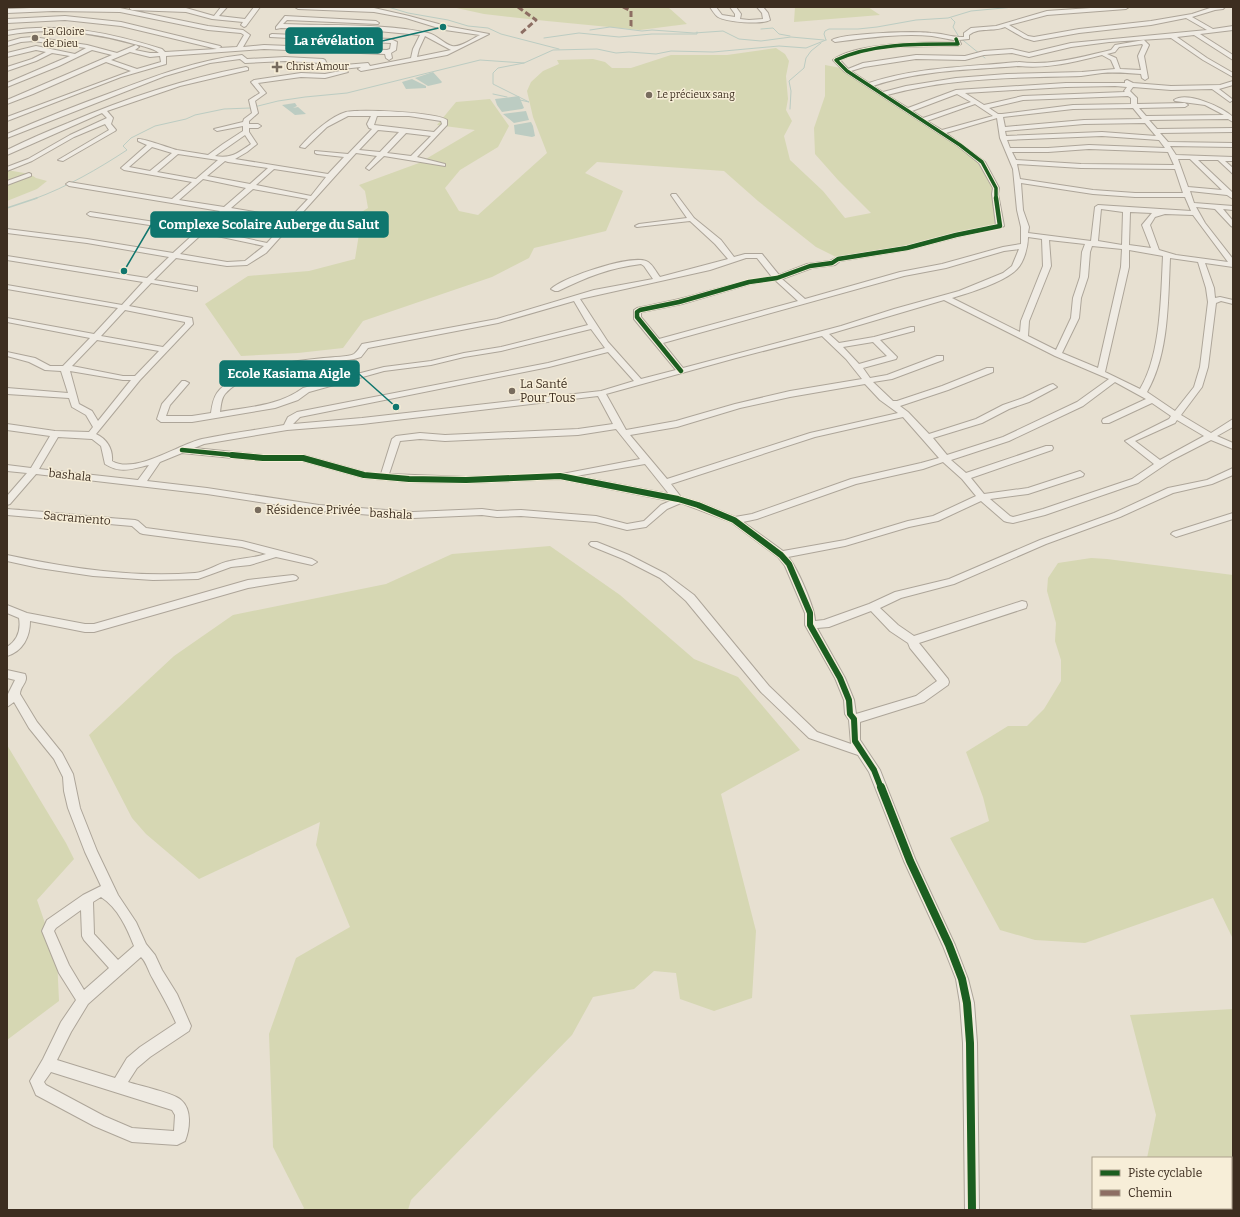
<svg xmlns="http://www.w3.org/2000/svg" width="1240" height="1217" font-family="Bitter,serif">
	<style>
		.green { fill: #d6d7b3 }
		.water { fill: #bcccc2 }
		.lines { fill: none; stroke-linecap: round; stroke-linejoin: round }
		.stream-far1 { stroke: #bcccc2; stroke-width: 1 }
		.stream { stroke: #bcccc2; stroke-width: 1.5 }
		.minor-casing { stroke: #ada599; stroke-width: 2 }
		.minor { fill: #efebe3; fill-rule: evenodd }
		.quiet { stroke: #8d6e63; stroke-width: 3; stroke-dasharray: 6 3; stroke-linecap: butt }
		.cycleway-far3-casing { stroke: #f7eed8; stroke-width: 5 }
		.cycleway-far2-casing { stroke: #f7eed8; stroke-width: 6 }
		.cycleway-far1-casing { stroke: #f7eed8; stroke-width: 8 }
		.cycleway-casing { stroke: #f7eed8; stroke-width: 10 }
		.cycleway-far3 { stroke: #1b5e20; stroke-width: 3.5 }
		.cycleway-far2 { stroke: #1b5e20; stroke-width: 4.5 }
		.cycleway-far1 { stroke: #1b5e20; stroke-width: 6 }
		.cycleway { stroke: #1b5e20; stroke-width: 8 }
		.poi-dot { fill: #786c5e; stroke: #f7eed8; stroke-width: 1.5 }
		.labels { text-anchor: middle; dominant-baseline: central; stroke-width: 3; stroke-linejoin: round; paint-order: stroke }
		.far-poi-label { font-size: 10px; fill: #3d2e20; stroke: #f7eed8; text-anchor: start }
		.poi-label { font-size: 12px; fill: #3d2e20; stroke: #f7eed8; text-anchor: start }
		.street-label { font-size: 12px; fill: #3d2e20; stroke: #f7eed8 }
		.leader { fill: none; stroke: #0f766e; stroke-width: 1.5 }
		.callout-dot { fill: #0f766e; stroke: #f7eed8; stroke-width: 1.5 }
		.callout { fill: #0f766e; stroke: #0f766e; stroke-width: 1.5 }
		.callout-label { font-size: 13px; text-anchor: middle; font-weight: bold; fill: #fff }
	</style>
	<rect width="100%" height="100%" fill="#e7e0d1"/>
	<!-- green -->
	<path class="green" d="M452 7H668L687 24 640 30 547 21 484 14Z
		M795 7H868L880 15 794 22Z
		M776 48 785 54 789 61 786 76 788 99 786 110 792 121 784 136 790 160 823 191 845 218 871 213 838 180 815 154 814 128 825 96V65L846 69 927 123 978 160 990 175 995 193 999 226 842 260 816 247 758 201 724 171 597 162 585 173 623 191 606 231 534 248 529 258 492 277 363 321 343 348 298 353 241 356 205 304 248 276 309 271 355 259 359 234 345 222 368 208 365 191 359 185 419 163 475 130 437 125 456 102 490 99 509 126 498 147 460 170 445 188 459 211 478 215 547 153 533 117 527 91 531 82 543 71 559 64 557 60 593 59 605 62 612 68H631L671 55H727Z
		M7 170 30 174 36 178 47 181 37 189 7 201Z
		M550 546 620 595 694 659 738 677 800 750 721 794 756 931 752 998 714 1011 680 999 676 973 654 971 634 989 593 997 572 1035 411 1200 408 1210H302L304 1208 273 1147 269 1034 296 958 350 927 316 845 320 822 199 879 146 834 132 818 89 735 174 656 233 615 386 584 452 554Z
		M1091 558 1107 559 1233 575V939L1213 898 1085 943 1035 940 1000 930 950 838 989 821 983 797 966 752 1008 726H1027L1044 709 1061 681V660L1055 641 1056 623 1047 591 1048 578 1058 563Z
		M7 745 66 843 74 859 37 900 57 958 59 1001 7 1040Z
		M1233 1009V1210H1136V1208H1231V1158H1147L1156 1115 1130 1015Z"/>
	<!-- water -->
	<path class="water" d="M433 72 442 82 441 83 428 86 415 78Z
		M412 79 426 86V88L406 89 402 82Z
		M519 96 524 108 522 109 502 112 497 105 495 99Z
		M295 103 297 106 293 108 298 107 306 114 295 115 282 105Z
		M526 111 529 120 514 123 503 114Z
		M531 122 533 126 535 136 532 137 515 134 514 125Z"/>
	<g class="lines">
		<!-- stream-far1 -->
		<path class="stream-far1" d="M388 7 408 13 448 20 468 26 488 28 501 34 559 49
			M951 18 955 22 953 27 959 37 985 58
			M761 29 773 28 779 34 790 36
			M590 30 610 27 642 31 652 30 694 33 723 31 739 39 761 41 791 37 824 40
			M544 38 579 33 619 37 652 34H697V32
			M826 40 824 34 825 31 829 29H858L877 27 916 20 948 18 971 11 1014 7
			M493 94 507 97
			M520 100 529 102 493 84V73L498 68 524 63 553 50 597 49 616 53 629 52 656 54 671 51 713 52 779 46 806 48 826 40
			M790 109 791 91 789 81 804 68 806 58 811 51 821 43
			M34 199C67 187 98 169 127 150L123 146 131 138 155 126 186 119 195 115 224 109 250 108 278 101 305 97 347 93 480 60 524 63"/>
		<!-- stream -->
		<path class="stream" d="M7 208 37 198"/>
		<!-- minor casing -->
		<g class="minor-casing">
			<path id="minor" d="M53 7 120 8 208 26 243 30 250 35 243 47 264 45 387 50 390 49 391 43 270 37V35L272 34 391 39 397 42 396 50 391 53 392 58 389 60 386 58 385 54 264 49 166 56V64L121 77 7 121V117L131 71 106 62 33 94 7 104V100L112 55 92 50 59 66 7 87V83L70 56 52 53 36 61 7 71V67L32 59 46 52 36 50 7 57V53L36 46 75 54 86 48 33 41 21 42 7 46V42L21 38 33 37 87 45 117 53 136 45 139 47 135 50 150 53H159C153 48 142 46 134 44 92 32 50 27 7 35V31C60 22 111 33 162 49L165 52 217 49 121 26 65 20 7 23V19L65 16 121 22 220 46 221 47 219 48 237 47 244 35 241 33 208 30 120 12 53 11 7 13V9ZM130 52 150 57 160 56 161 62 137 69 111 60Z
				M130 7 186 8 214 16 221 7H227L219 16 245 19 254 7H260L246 26 244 27 241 25 243 22 212 19 186 12 132 10 130 9Z
				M295 7 374 8 409 16 446 26 489 34 447 55 361 71 358 69 361 67 332 70 324 68 321 63 285 61 245 63 240 59 210 63 165 76 7 138V134C42 119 77 105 113 92 155 76 197 60 242 55L247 59 285 57 323 59 325 60 328 66H332L368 63 370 66 411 58 413 49 420 35 378 31 281 28 276 29V27L285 16 376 21 379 23 378 24 287 20 283 24C328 26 385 23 428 33 437 35 444 44 452 46 460 48 473 38 480 35L445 30 406 18 374 12 298 9ZM425 36 451 50 417 57 419 49Z
				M710 7H716L722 15 735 17V14L730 7H736L741 14 740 19 749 20 763 19 762 13 757 7H763L768 13 770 20C762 25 726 22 718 17 715 15 712 10 710 7Z
				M1105 7H1129L1126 9 1047 15 1009 25 1028 36 1034 37 1079 29 1151 21 1192 14 1213 7H1225L1223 9 1215 10 1192 17 1213 29 1233 26V30L1200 34 1233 55V60L1194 35 1177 37 1207 58 1233 73V77L1203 60 1171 38 1109 42 1071 47 1029 57 1012 53 984 55 965 60 916 59 864 67 851 71 869 83C917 67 969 67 1019 62 1051 66 1081 57 1111 50L1115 45 1144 40 1149 45 1144 56 1148 78 1145 80 1142 78 1141 74C1128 73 1115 72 1102 73 1095 74 1088 75 1081 76 1012 78 954 77 887 95L908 108 956 90 1066 83H1125V81L1127 80 1133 83 1171 86 1220 85 1233 81V85L1219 89 1232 99 1233 100 1230 102 1212 89 1171 90 1133 87 1130 91 1137 98V104L1185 103 1188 105 1185 107 1139 108 1146 116 1224 115 1205 105 1175 101 1174 100C1187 91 1222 107 1233 117V122L1228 119 1149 120 1157 129 1233 128V132L1160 133 1168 142 1233 143V147L1170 146 1176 155 1233 157V161H1225L1233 168V174L1218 160H1198L1233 193V199L1227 195 1190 191 1194 203 1233 206V210L1223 209 1233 221V227L1231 226 1215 209 1196 207 1205 223 1233 259V267L1205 263 1214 288 1215 298 1220 297 1233 300V304L1221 301 1216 303 1208 367 1202 387 1181 415 1211 433 1233 419V427L1217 436 1233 443V449L1211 440 1172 460 1138 483 1045 515 1013 523 1007 522 1004 521 981 501 938 521 909 527 845 546 788 557C797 567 815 608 815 621L824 620 869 604 895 592 949 579 1040 540 1114 513 1168 488 1207 480 1233 468V475L1212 484 1173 493 1120 517 1046 544 954 584 901 598 880 608 898 625 914 636 1022 601 1026 602 1027 605 1026 608 919 643 948 679 949 682 948 685 924 702 860 722V740L880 770 916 861 955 945 968 979 974 1003 977 1043 979 1210H965L963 1043 960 1003 956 979 943 946 904 861 869 772 858 755 809 738 761 692 686 601 660 578 623 559 591 546 589 544 591 542H597L629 555 666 574 694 595 769 686 817 732 851 744 849 720 845 714 844 700 835 678 805 625V613L785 566 778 557 731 522 681 503 667 509 646 527 627 530 596 522 521 516 497 517 482 515 413 518 319 511 207 494 36 474 10 504 7 505V496L27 473 7 471V465L31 468 50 436 7 430V424L55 431 89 432 93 427 86 415 72 407 69 398 7 394V388L68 393 61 371 45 370 29 362 7 356V352L35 358 50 366H63L90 338 7 322V318L94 334 118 308 7 289V285L122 305 143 282 7 260V256L147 278 169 257 87 243 7 233V229L87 239 173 253 196 232 90 216 87 214 90 212 200 229 220 211 69 186 66 184 69 182 172 199 192 182 124 170 121 168 147 145 138 141V139C143 138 169 148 177 150 187 152 198 153 208 155L223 144 243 131V126L217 131 214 129 243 122 244 119 252 113 249 100 260 93 251 82 254 80 301 73 325 74 345 70 348 72 325 78 301 77 258 83 266 93 255 101 258 113 249 121V124H258L261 126 258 128H249V132L257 144 247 152 235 159 328 174 344 157 317 154 315 153V151L348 154 372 129 369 128 367 124 371 116H348L327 127 305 148 300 147C310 135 331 116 346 112 361 109 436 112 447 120V125L417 157 445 164V166L384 156 369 170 366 168 377 156 356 153 266 253 247 265 227 266 176 258 154 280 197 287V291L151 283 129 306 192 318 193 324 140 380 96 434C107 439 113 449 112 461 135 475 179 444 202 439 229 433 257 430 284 425L288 417 297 412 548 363 605 348 591 329 501 351 464 357 431 365 384 371 309 392 298 400 275 408 192 422H161L157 419 162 404 182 381H185L189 383 170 405 166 416H192L211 413C212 406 213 399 217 393 235 367 295 361 324 358 331 357 349 357 354 354 357 352 360 347 362 344L497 319 594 290 653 279 644 266 641 264C609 268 587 277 558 291H555L551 289C563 277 630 255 646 261 652 263 656 272 660 277L728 259 715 244 690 221 637 227 635 226 639 224 687 218 671 195 672 194H676L694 218 721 240 734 257 745 254H762L779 275 807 264 830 261 838 257 907 246 956 233 996 225 992 194 993 188 979 163 958 146 845 72 833 60C854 43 926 42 955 42L954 40C946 39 939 37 932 36 900 33 867 38 835 42L832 40C843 33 916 31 931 33 941 33 951 37 962 37H964V33L971 28 996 26 1047 11ZM1186 18 1207 30 1071 43 1029 53 1012 49 984 51 965 56 916 55 863 63 848 69 840 60C874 44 920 46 958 46L961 44 959 40 969 39V35C979 27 993 32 1005 27L1024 38 1034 41 1079 33 1151 25ZM1142 44 1143 45 1138 56 1141 70 1120 69 1116 58 1107 54 1115 52 1119 47ZM1102 55 1111 60 1115 69 1082 72 1007 74 956 78 906 86 883 92 873 86C920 70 970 70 1019 66 1047 69 1075 62 1102 55ZM1115 86 1127 87 1124 91 1125 92 1023 96 984 105 965 93 1066 87ZM957 94 971 102 923 118 912 111ZM1128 96 1131 98V104L1073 105 1002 114H998L989 108 1023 100ZM975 104 993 116 942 130 927 121ZM1133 108 1142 119 1084 120 1005 127 1003 117 1073 109ZM377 116H409L441 121 442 124 434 132 374 125ZM997 118 1000 138 1013 169 1017 210 1021 227V244L1003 247 942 264 900 272 805 299 782 279 812 268 835 265 840 261 907 250 957 237 1002 227 1004 226 998 194 999 188 985 162 946 133ZM1145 123 1156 136 1102 132 1006 136 1005 131 1084 124ZM378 130 399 132 380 152 359 150ZM406 133 431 136 411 156 387 153ZM245 135 251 144C238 153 231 159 215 156ZM1102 136 1159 140 1165 148 1089 145 1048 148H1010L1007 140ZM152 147 172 153 150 171 129 167ZM1089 149 1168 152 1174 165 1081 164 1016 160 1012 152H1048ZM178 154 218 160 196 179 157 172ZM1178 159H1190L1222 190 1188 187ZM225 161 228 162 268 168 250 184 207 176ZM1017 164 1081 168 1175 169 1183 193H1135L1093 190 1020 179ZM274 169 326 177 311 196 256 185ZM203 179 246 188 224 207 179 200ZM1021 183 1093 194 1135 197H1185L1191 211 1098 205 1095 207 1091 241 1028 233 1029 227 1023 210ZM253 189 308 199 290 218 231 208ZM1101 209 1123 212 1122 245 1098 241ZM227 212 287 221 267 243 207 230ZM1130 212 1152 213 1142 225 1151 248 1129 245ZM1165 214 1193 215 1228 262 1176 255 1159 250 1150 225 1155 217ZM203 233 264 246 245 261 227 262 180 254ZM1028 237 1042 239 1043 266 1021 321 1020 332 952 298C969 293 1005 282 1017 269 1024 262 1028 247 1028 237ZM1049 240 1085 244 1082 252 1080 277 1073 298 1071 318 1056 350 1028 336 1029 321 1051 266ZM1092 246 1122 249 1121 267 1098 368 1062 353 1079 318 1081 298 1088 277 1090 252ZM1019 249 1012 266 1003 273 959 291 894 309 841 326 683 368 663 343 904 276 946 268 1004 251ZM1129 250 1163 256C1161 295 1161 355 1140 389L1105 372 1129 267ZM746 258H757L772 277C744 280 718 289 691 296 673 301 655 304 637 308L634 310V319L676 370 641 379 608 342 580 299 710 270ZM1170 258 1198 262 1206 288 1208 302 1200 367 1194 387 1175 411 1147 392C1169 354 1168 301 1170 258ZM775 280 798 301 659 339 641 317V313L642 312 682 304 750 284ZM944 300 1055 356 1109 379 1077 402 1003 437 947 455 933 438 982 423 1009 409 1029 402 1057 387 1053 384 1050 385 1023 398 1003 405 976 419 929 434 908 412 900 406 948 390 993 372V368H987L942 386 897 401H893L873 382 892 379 943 360V356H937L887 375 870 378 863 368 896 359 897 357 880 340 914 331V327H911L874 337 839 343 829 334ZM574 301 588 325 501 347 464 353 431 361 384 367 303 388C279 406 248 407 220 412 221 406 221 399 225 394 248 366 319 364 354 359L361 357 368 348 498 323ZM125 310 185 322V324L163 347 101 336ZM822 336 846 359 862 379 790 391 735 404 676 421 626 430 606 394 736 358ZM97 340 159 351 135 376H123L72 366ZM873 342 887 356 859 364 843 347ZM608 352 634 381 601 391 362 418 293 424 300 417 549 367ZM70 371 123 380H131L98 421 92 411 79 404ZM1115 382 1146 399 1103 419 1102 421 1103 423H1109L1152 403 1171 416 1169 419 1125 441 1154 464 1132 479 1043 509 1013 517 1010 516 990 499 1028 494 1083 476 1084 474 1080 471 1028 488 984 494 971 478 1052 450 1053 448 1052 446H1046L966 473 951 460 1009 441 1083 406ZM865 384 880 400 898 413 810 433 667 479 630 435 677 427 740 408 790 397ZM598 396 613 424 578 429 445 435 420 433 396 436 392 439 381 474 364 472 303 455H263L194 448 204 444 287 430 362 424ZM903 417 939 458 921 463 851 479 752 514 735 517 701 503 681 497 671 484 815 437ZM1177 420 1204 436 1160 460 1135 441 1175 423ZM616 429 640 459 562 474 466 477 389 474 400 441 420 439 445 441 578 435ZM58 437 92 439 101 446 105 464C121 474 131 469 149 465L138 480 39 469ZM182 453 263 461H303L364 478 409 482 466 483 560 479 670 501 661 505 644 521 627 524 596 516 521 510 497 511 482 509 413 512 319 505 207 488 147 481 160 462ZM943 462 962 479 976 496 933 516 908 521 845 540 783 551 743 522 757 519 856 484 923 469ZM645 464 669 494 576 476ZM871 611 890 631 908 643 910 648 937 681 916 696 856 714 854 700 845 678 817 628 829 627Z
				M246 67 248 68V70L180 86 107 111 113 118 111 124 116 130 115 131 63 161 58 160 109 130 105 124 74 137 32 161 7 171V167L28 159 70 135 107 118 102 113 7 155V150C27 140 48 131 68 123 126 98 184 79 246 67Z
				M29 173 31 174V176L7 185V181Z
				M7 509C50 512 92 517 135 520L138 521 146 528 242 541 312 559 317 562 312 565 276 557 250 565 231 567 198 579 153 580 93 576 39 568 7 561V555C68 568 133 578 195 573 207 572 218 563 230 561 243 558 253 558 266 554L242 547 143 534 140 533 132 526 7 515Z
				M1233 513V519L1176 537 1171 534 1173 532Z
				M293 575 296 576 298 578 296 580 248 588 94 632H85L30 621C30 637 23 651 7 656V647C18 640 21 630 19 618L7 613V605L27 613 85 624H94L248 580Z
				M7 670 25 674C29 682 20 686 20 694L37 722 62 753 73 774 80 808 97 851 118 895 136 922 146 944 155 955 162 970 177 994 191 1026 189 1031 150 1057 137 1068 128 1082C140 1086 174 1093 181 1100 192 1109 190 1129 185 1141L177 1145 132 1142 94 1126 36 1095 30 1081 43 1059 61 1022 76 1000 59 973 42 931 47 920 83 895 101 886 85 852 68 808 64 791 63 777 54 759 29 728 14 702 7 707V696L15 680 7 678ZM101 897C118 908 127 928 134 946L118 960 94 934 93 902ZM81 910 82 936 84 940 109 968 84 990 69 965 54 931 56 928ZM141 957C147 963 148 971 153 979 161 994 169 1007 176 1023L140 1047 127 1058 115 1078 57 1060 71 1032 88 1004ZM51 1072 172 1110 175 1115 174 1131 132 1128 104 1116 46 1085 44 1082Z"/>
		</g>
		<!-- minor -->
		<use href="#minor" class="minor"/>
		<!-- quiet -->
		<path class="quiet" d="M518 7 536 20 519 35
			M623 7 631 11V26L629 28"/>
		<!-- cycleway-far3 casing -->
		<g class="cycleway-far3-casing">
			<path id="cycleway-far3" d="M956 39 958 44C918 44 873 43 836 60L847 71 960 145 982 162 996 188V199"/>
		</g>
		<!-- cycleway-far2 casing -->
		<g class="cycleway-far2-casing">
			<path id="cycleway-far2" d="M681 371 637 317V312L640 310 679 302 749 282 777 278 810 266 832 263 838 259 907 248 956 235 1000 226 996 198
				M182 450 243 456"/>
		</g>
		<!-- cycleway-far1 casing -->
		<g class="cycleway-far1-casing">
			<path id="cycleway-far1" d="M232 455 263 458H303L364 475 409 479 466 480 560 476 678 499 698 505 734 520 781 555 789 564 810 613V625L840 678 849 700 850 714 854 719 855 741 874 770 881 788"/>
		</g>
		<!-- cycleway casing -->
		<g class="cycleway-casing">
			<path id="cycleway" d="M881 787 910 861 949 945 962 979 967 1003 970 1043 972 1210"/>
		</g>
		<!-- cycleway-far3 -->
		<use href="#cycleway-far3" class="cycleway-far3"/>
		<!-- cycleway-far2 -->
		<use href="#cycleway-far2" class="cycleway-far2"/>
		<!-- cycleway-far1 -->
		<use href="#cycleway-far1" class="cycleway-far1"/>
		<!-- cycleway -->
		<use href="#cycleway" class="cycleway"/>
	</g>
	<!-- markers -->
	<g class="poi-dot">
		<circle cx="35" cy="38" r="4"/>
		<path d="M275 61h4v4h4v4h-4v4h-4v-4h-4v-4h4z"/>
		<circle cx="649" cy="95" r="4"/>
		<circle cx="512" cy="391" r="4"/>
		<circle cx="258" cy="510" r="4"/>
	</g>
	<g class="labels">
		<!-- far-poi labels -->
		<g class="far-poi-label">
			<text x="43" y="32">La Gloire<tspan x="43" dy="12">de Dieu</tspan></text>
			<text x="286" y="67">Christ Amour</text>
			<text x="657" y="95">Le précieux sang</text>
		</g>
		<!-- poi labels -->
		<g class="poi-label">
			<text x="520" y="384">La Santé<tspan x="520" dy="14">Pour Tous</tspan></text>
			<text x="266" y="510">Résidence Privée</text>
		</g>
		<!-- street labels -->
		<g class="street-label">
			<text transform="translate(70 475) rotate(6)">bashala</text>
			<text transform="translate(391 514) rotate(3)">bashala</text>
			<text transform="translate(77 518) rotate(5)">Sacramento</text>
		</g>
	</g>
	<!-- callouts -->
	<path class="leader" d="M443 27L382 41M124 271L151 225M396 407L359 374"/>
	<g class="callout-dot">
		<circle cx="443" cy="27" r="4"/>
		<circle cx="124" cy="271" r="4"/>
		<circle cx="396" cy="407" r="4"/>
	</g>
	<g class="callout">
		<rect x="286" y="28" width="96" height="25" rx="4"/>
		<rect x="151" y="212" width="237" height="25" rx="4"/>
		<rect x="220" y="361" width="139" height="25" rx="4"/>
	</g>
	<g class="callout-label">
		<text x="334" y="45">La révélation</text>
		<text x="269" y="229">Complexe Scolaire Auberge du Salut</text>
		<text x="289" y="378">Ecole Kasiama Aigle</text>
	</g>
	<!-- border -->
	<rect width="1240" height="1217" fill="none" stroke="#3d2e20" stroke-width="16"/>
	<!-- legend -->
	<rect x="1092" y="1157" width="140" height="52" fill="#f7eed8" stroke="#ada18e"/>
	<rect x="1100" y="1170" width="20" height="6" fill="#1b5e20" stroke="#ada18e"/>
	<text x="1128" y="1177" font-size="12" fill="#3d2e20">Piste cyclable</text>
	<rect x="1100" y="1190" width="20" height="6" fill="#8d6e63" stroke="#ada18e"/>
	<text x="1128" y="1197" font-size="12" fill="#3d2e20">Chemin</text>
</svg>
